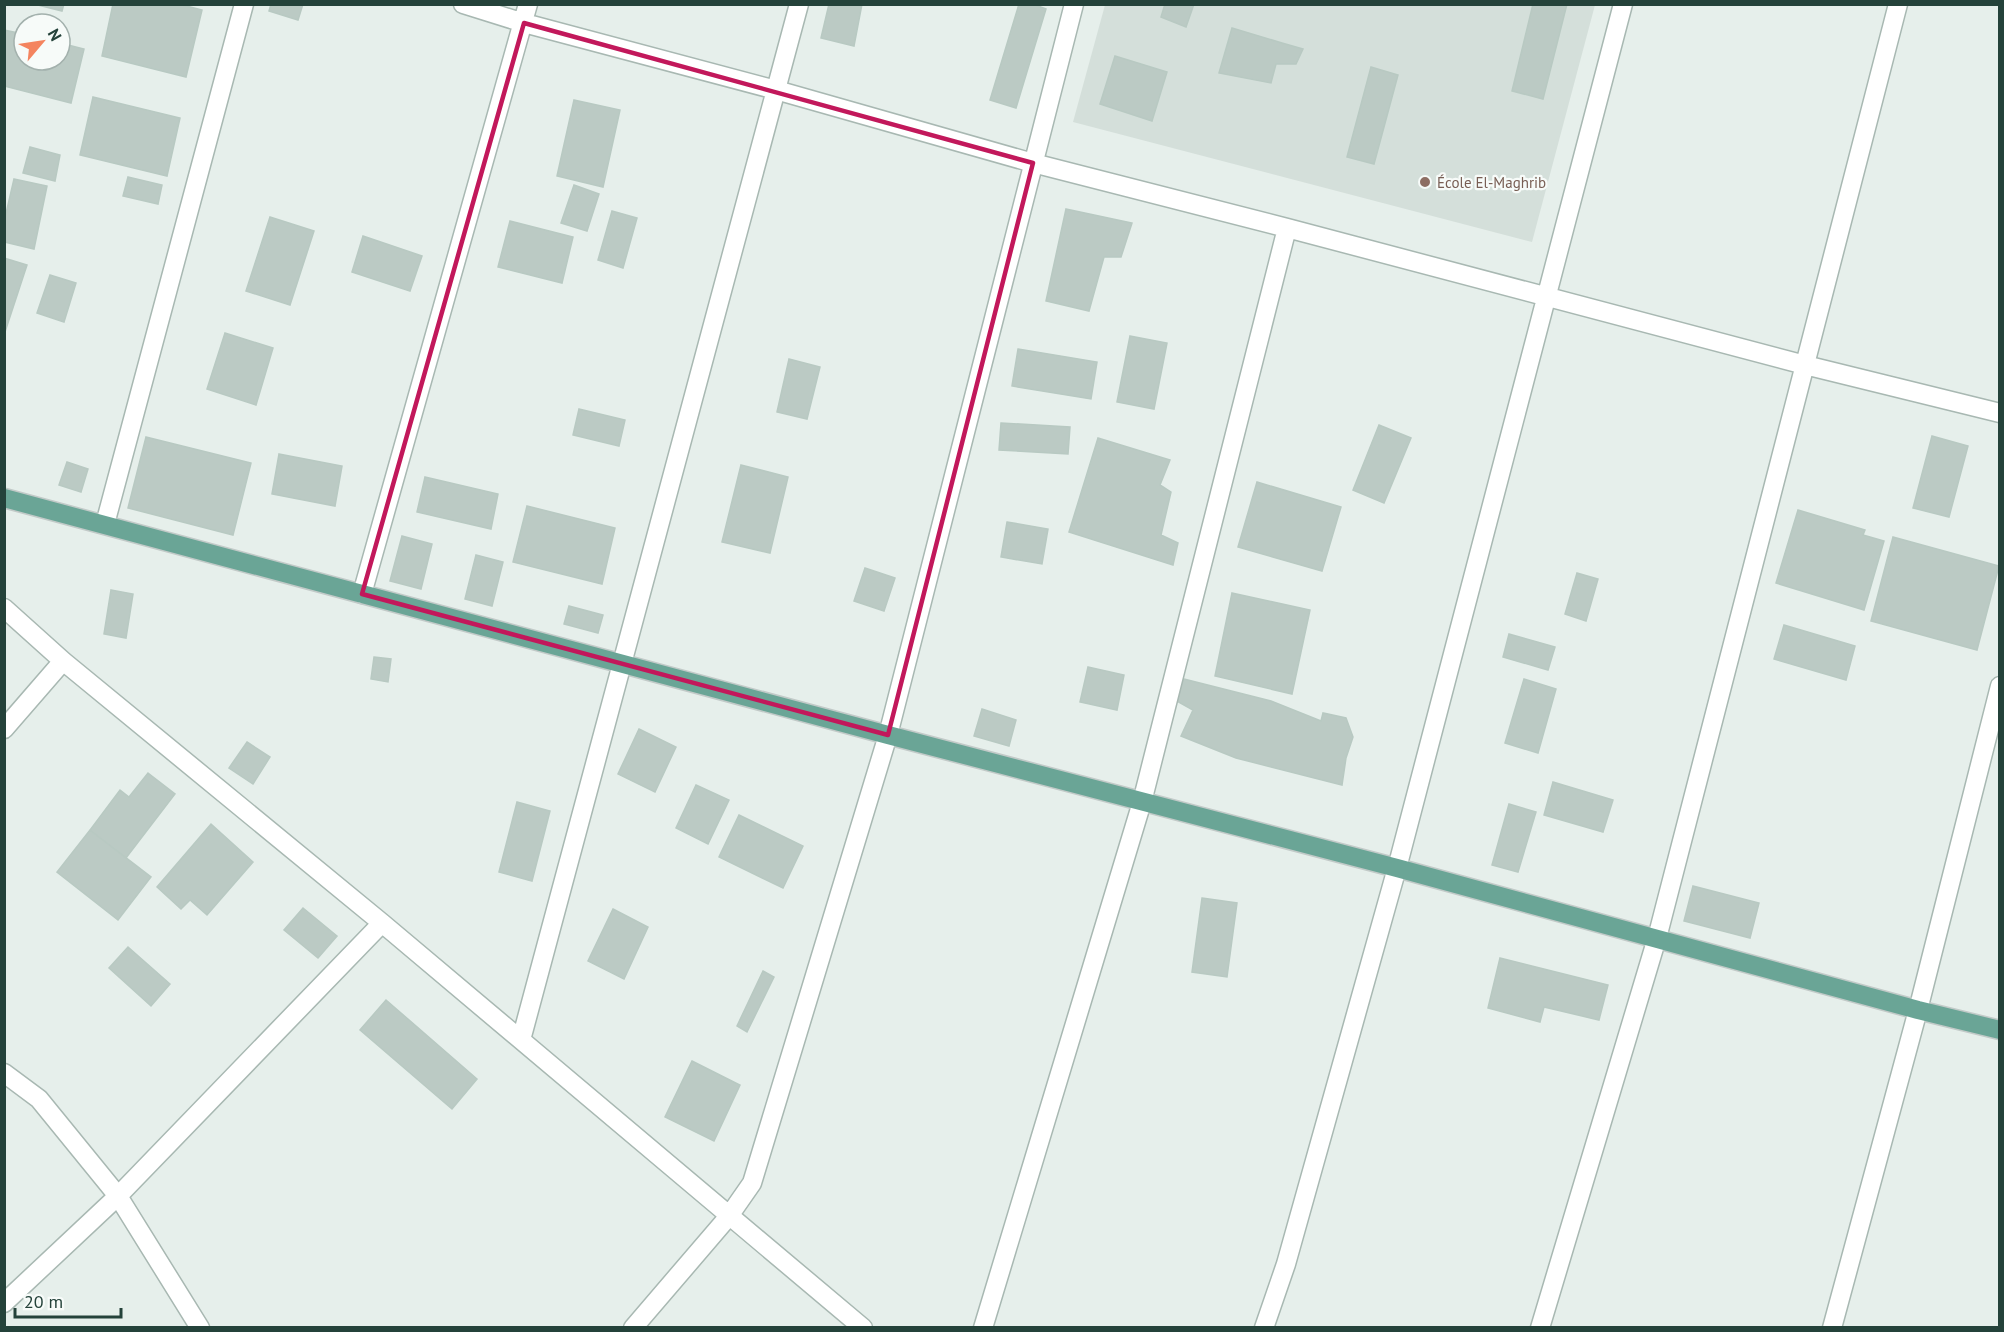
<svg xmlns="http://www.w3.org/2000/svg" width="2004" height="1332" font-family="'PT Sans',sans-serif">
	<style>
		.built { fill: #d4dfda }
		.building { fill: #bbcac4; stroke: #b8c9c2; stroke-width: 1.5 }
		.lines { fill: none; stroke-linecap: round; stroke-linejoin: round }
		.minor-casing { stroke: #a8b8b2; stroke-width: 21 }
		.primary-casing { stroke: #c2cac8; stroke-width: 21 }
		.minor { stroke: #fff; stroke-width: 18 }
		.primary { stroke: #6aa596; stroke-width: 18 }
		.marked { fill: none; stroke: #c2185b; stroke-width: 4.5; stroke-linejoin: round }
		.education-dot { fill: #8d6e63; stroke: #f7fbf9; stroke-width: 2 }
		.labels { text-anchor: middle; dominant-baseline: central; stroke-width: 4.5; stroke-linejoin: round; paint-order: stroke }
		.education-label { font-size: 15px; fill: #785e54; stroke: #f7fbf9; text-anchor: start }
	</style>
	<rect width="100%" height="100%" fill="#e6efeb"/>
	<!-- built -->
	<path class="built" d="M1105 5H1595L1532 242 1073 122Z"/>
	<!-- building -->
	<path class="building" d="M34 4H64L62 11Z
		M113 4H179L202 10 186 77 102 56Z
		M271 4H303L298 20 269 11Z
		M829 4H862L854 46 821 38Z
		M1019 4H1033L1046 9 1016 108 990 100Z
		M1165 4H1194L1186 27 1161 17Z
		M1533 4H1567L1543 99 1512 91Z
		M1232 28 1282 43 1303 49 1296 64H1276L1271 83 1219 73Z
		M4 30 24 34V60H60V43L84 49 71 103 4 86Z
		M1115 56 1167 72 1152 121 1100 104Z
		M1371 67 1398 75 1374 164 1347 157Z
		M93 97 180 118 167 176 80 155Z
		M574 100 620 110 603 187 557 176Z
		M30 147 60 155 55 181 23 173Z
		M128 177 162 185 158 204 123 196Z
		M14 179 47 186 34 249 4 242V222Z
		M574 185 599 194 587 231 561 223Z
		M1066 209 1132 223 1121 257H1104L1089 311 1046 301Z
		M612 211 637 218 623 268 598 260Z
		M270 217 314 231 290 305 246 291Z
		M510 221 573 237 562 283 498 267Z
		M363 236 422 256 410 291 352 272Z
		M4 258 27 265 4 335Z
		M50 275 76 283 64 322 37 313Z
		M225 333 273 348 256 405 207 389Z
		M1130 336 1167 343 1154 409 1117 402Z
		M1018 349 1097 362 1091 399 1012 386Z
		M789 359 820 367 807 419 777 412Z
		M579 409 625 420 619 446 573 435Z
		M1001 423 1070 427 1068 454 999 450Z
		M1379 425 1411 438 1384 503 1353 490Z
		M1932 436 1968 446 1949 517 1913 508Z
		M146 437 251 463 233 535 128 508Z
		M1098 438 1170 460 1160 485 1171 492 1161 535 1178 543 1173 565 1069 532Z
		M279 454 342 466 335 506 272 494Z
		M67 462 88 469 81 492 59 485Z
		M741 465 788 477 770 553 722 542Z
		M425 477 498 494 491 529 417 512Z
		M1257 482 1341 507 1322 571 1238 547Z
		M527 506 615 528 602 584 513 562Z
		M1798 510 1865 530 1863 535 1884 541 1864 610 1776 583Z
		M1007 522 1048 529 1042 564 1001 557Z
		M402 536 432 544 421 589 390 581Z
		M1893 537 1999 566 1977 650 1871 621Z
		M476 555 503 562 492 606 465 599Z
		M865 568 895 578 884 611 854 601Z
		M1577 573 1598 579 1586 621 1565 614Z
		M111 590 133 594 126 638 104 634Z
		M1232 593 1310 610 1292 694 1215 676Z
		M569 606 603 615 598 633 564 624Z
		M1784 625 1855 646 1846 680 1774 659Z
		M1509 634 1555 647 1548 670 1503 657Z
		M374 657 391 659 388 682 371 679Z
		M1088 667 1124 675 1117 710 1080 702Z
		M1180 678 1271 701 1321 721 1323 713 1346 718 1353 737 1346 758 1342 785 1236 758 1181 736 1193 710 1173 699Z
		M1524 679 1556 689 1538 753 1505 743Z
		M982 709 1016 720 1009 746 974 736Z
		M639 729 676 747 655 792 618 774Z
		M247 742 270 757 253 784 229 768Z
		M148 773 175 794 126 858 90 830 120 790 129 797Z
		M1553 782 1613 800 1603 832 1544 815Z
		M696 785 729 800 708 844 676 828Z
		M517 802 550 811 532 881 499 872Z
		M1509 804 1536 812 1518 872 1492 865Z
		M739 815 803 846 783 888 719 857Z
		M211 824 253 862 207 915 190 900 181 909 157 887Z
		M90 830 151 877 118 920 57 872Z
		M1693 886 1759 903 1750 938 1684 921Z
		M1202 898 1237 903 1227 977 1192 972Z
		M303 908 337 936 318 958 284 930Z
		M613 909 648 927 624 979 588 961Z
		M128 947 170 984 151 1006 109 968Z
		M1500 958 1608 985 1599 1020 1544 1007 1540 1022 1488 1008Z
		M763 971 774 977 747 1032 737 1026Z
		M386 1000 477 1079 452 1109 360 1030Z
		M692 1061 740 1085 714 1141 665 1117Z"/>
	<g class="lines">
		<!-- minor casing -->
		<g class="minor-casing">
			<path id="minor" d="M463 4 524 23 776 90 1033 163 1287 228 1805 365 2000 413
				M105 524 244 4
				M362 594 528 4
				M4 608 63 661 382 923 863 1328
				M4 729 63 661
				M521 1040 799 4
				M4 1073 39 1099 118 1196 200 1328
				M4 1303 118 1196 382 923
				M633 1328 729 1216 752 1183 888 735 1074 4
				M983 1328 1142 802 1287 228
				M1264 1328 1286 1264 1397 868 1623 4
				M1540 1328 1657 938 1898 4
				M1832 1328 1918 1010 2000 686"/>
		</g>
		<!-- primary casing -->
		<g class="primary-casing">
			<path id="primary" d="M4 498 888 735 1397 868 1918 1010 2000 1030"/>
		</g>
		<!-- minor -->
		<use href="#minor" class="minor"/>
		<!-- primary -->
		<use href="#primary" class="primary"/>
	</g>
	<!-- marked area -->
	<path class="marked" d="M524 23 1033 163 888 735 362 594Z"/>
	<!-- markers -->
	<circle class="education-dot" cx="1425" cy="182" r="6"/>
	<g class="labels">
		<!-- education labels -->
		<g class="education-label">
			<text x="1437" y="182">École El-Maghrib</text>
		</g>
	</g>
	<!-- border -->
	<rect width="2004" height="1332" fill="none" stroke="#24423a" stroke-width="12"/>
	<!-- north arrow -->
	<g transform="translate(42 42) rotate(61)"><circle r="28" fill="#f7fbf9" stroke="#a3b1ad" stroke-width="1.5"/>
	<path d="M0-4.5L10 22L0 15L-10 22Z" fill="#f4845f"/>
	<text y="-9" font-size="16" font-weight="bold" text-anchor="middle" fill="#24423a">N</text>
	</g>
	<!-- scale -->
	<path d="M15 1308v9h106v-9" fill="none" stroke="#24423a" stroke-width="3"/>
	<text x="24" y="1308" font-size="18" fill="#24423a" stroke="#f7fbf9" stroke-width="4.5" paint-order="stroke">20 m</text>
</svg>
